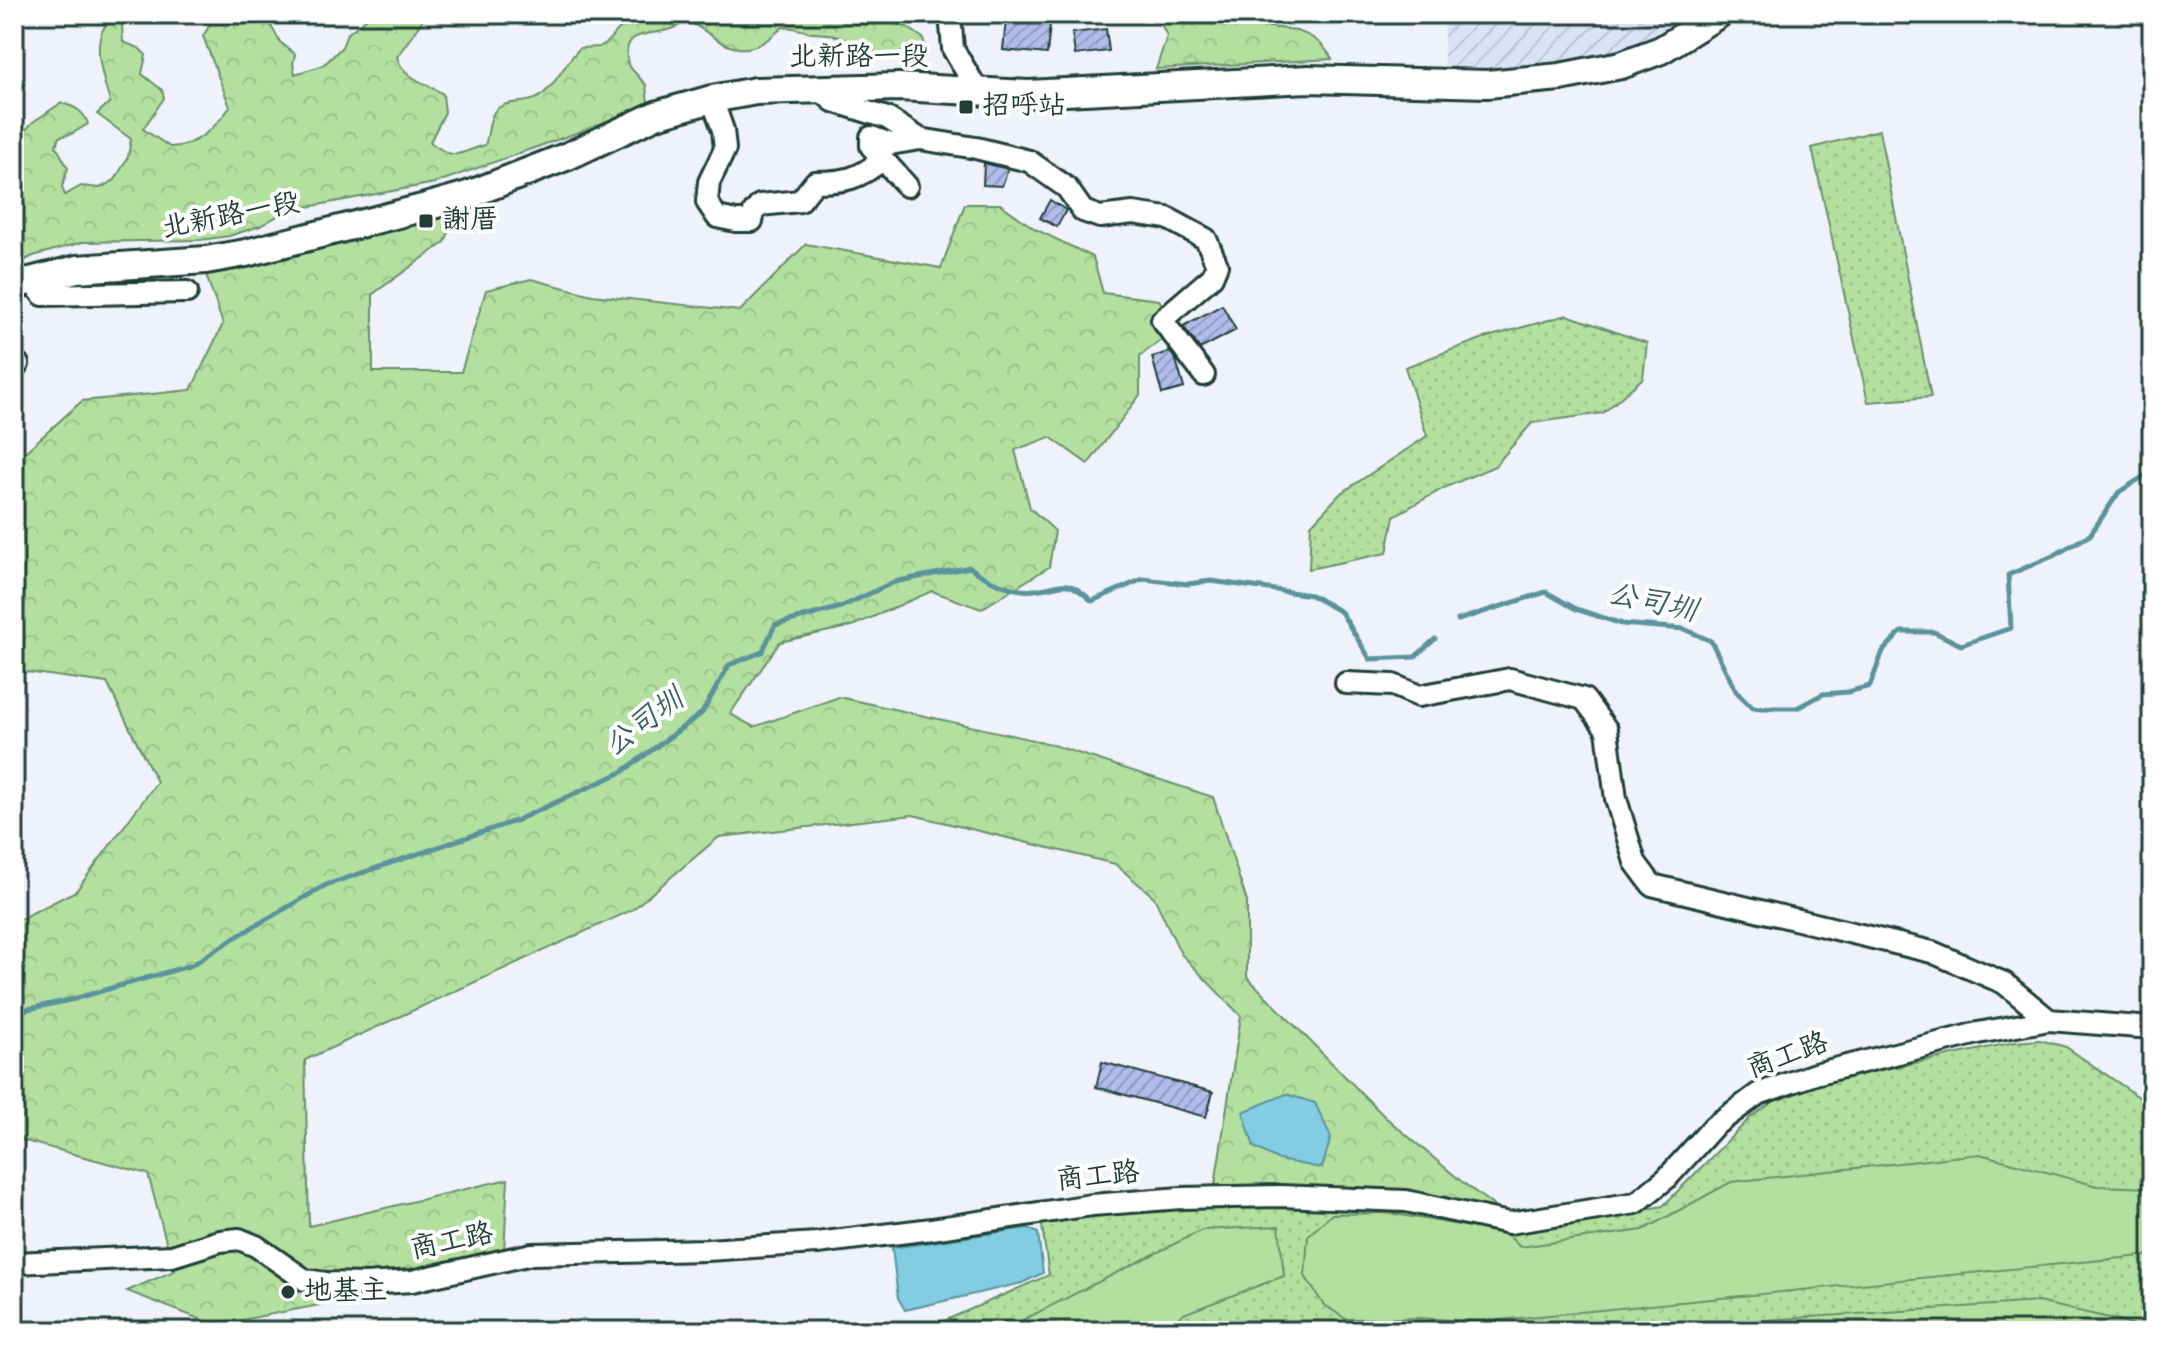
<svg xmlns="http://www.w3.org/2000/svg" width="2166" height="1345" font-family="'Indie Flower','LXGW WenKai TC',sans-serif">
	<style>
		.industrial { fill: url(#industrial-furrows) }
		.grass { fill: url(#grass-dots); stroke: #698e6a; stroke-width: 2 }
		.forest { fill: url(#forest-crowns); stroke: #698e6a; stroke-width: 2 }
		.park { fill: #b3e09f; stroke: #698e6a; stroke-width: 2 }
		.water { fill: #82cde2; stroke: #5a939c; stroke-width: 2 }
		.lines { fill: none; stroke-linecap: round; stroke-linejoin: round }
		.stream { stroke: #5a939c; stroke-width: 5 }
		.building { fill: url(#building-hatch); stroke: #1f3d34; stroke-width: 2 }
		.minor-casing { stroke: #1f3d34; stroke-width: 26 }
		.major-casing { stroke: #1f3d34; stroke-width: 32 }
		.minor { stroke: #fff; stroke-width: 20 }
		.major { stroke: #fff; stroke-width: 26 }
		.poi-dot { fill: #1f3d34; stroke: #fff; stroke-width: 3 }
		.labels { text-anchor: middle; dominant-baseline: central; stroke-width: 8; stroke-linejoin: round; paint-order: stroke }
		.street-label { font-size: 28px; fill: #1f3d34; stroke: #fff }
		.poi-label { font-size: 28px; fill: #1f3d34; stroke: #fff; text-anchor: start }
		.water-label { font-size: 30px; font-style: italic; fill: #386160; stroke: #fff }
	</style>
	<defs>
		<pattern id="industrial-furrows" width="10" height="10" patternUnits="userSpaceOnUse" patternTransform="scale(2)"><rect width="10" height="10" fill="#dce2f6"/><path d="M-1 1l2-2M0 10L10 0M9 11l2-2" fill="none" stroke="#bcc3d4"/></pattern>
		<pattern id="grass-dots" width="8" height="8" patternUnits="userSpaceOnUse" patternTransform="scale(2)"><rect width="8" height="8" fill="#b3e09f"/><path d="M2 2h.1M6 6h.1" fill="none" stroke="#9ac18a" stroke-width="1.8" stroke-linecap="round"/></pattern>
		<pattern id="forest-crowns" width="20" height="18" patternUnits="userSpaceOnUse" patternTransform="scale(2)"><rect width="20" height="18" fill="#b3e09f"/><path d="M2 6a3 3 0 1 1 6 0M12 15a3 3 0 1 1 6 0" fill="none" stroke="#9ac18a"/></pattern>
		<pattern id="building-hatch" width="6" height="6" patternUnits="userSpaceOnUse" patternTransform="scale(2)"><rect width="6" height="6" fill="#b0bcec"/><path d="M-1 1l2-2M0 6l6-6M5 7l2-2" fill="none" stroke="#8f9ac0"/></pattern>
	</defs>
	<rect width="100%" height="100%" fill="#eff2fb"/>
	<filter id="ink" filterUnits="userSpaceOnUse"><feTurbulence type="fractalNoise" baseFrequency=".0125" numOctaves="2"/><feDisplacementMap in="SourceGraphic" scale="16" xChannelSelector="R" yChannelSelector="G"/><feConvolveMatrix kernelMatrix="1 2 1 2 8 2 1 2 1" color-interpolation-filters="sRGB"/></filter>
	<g filter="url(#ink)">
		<!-- industrial -->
		<path class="industrial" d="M1450 14H1741L1635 66 1444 84V19Z"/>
		<!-- grass -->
		<path class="grass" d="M1879 130 1931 397 1868 402 1812 148Z
			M1567 315 1647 343 1643 378 1603 413 1532 423 1495 466 1446 487 1394 516 1387 553 1309 569 1311 525 1340 494 1427 436 1405 367 1484 338Z
			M2040 1040 2066 1047 2152 1106V1331H921L1049 1275 1041 1219 1213 1207 1405 1210 1524 1232 1663 1206 1751 1117 1792 1089 2015 1042Z"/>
		<!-- forest -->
		<path class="forest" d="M113 14H125L122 25 123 42 139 48 146 55 142 74 162 90 164 98 143 129 170 147C197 146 215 128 230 107L203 36 213 20 221 15 237 19 255 16 270 24 280 42 295 54 293 64 295 74 321 66 328 61 342 47 347 34 372 14H427L397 57C402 77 427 84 443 94L445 112 430 142C456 162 457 153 485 145 489 134 488 124 493 114 501 98 525 106 539 97 556 86 565 62 580 48L599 47 606 43 633 14H868L877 19 907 27 923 38 927 54C900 73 859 42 832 35 826 33 820 34 814 33 803 31 794 27 783 27 770 38 758 50 739 48 722 47 709 32 695 25 685 20 680 26 671 29 647 37 621 28 628 65L646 85 648 103 593 127 435 183 286 211 260 226 229 236 200 240 83 242 33 256 14 266V143L33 122 61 103C74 106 84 111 88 124L71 134 59 137 56 146 68 168 62 187 65 195 81 186 100 188 115 180 128 157 131 139 97 114 110 102C103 78 87 33 114 18Z
			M1156 14C1176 14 1199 11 1219 14 1230 16 1238 24 1249 25 1280 29 1314 25 1332 59L1156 69 1167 36Z
			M460 203 445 242 373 294V372H461L486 290 531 279 592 295 740 311 806 244 941 268 965 204H1000L1035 229 1093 257 1103 293 1159 300 1177 328 1140 356V395L1088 464 1050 437 1015 450 1030 508 1055 531 1049 567 981 609 932 591 852 626 780 642 730 714 754 727 839 697 1047 743 1213 797 1247 902V977L1384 1116 1461 1181 1523 1228 1405 1205 1212 1204 1241 1016 1181 954 1154 897 1115 864 913 815 719 837 632 910 305 1060 309 1226 508 1179 503 1270 215 1325 127 1291 174 1271 148 1174 14 1138V922L76 891 157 782 107 683 19 671 14 673V462L82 401 191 390 223 324 202 263Z"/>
		<!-- park -->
		<path class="park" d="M1980 1154 2097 1186 2152 1188V1255L1480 1322 1420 1318 1346 1319 1323 1304 1305 1276 1308 1236 1332 1214 1389 1213 1506 1233 1520 1247 1643 1230 1731 1182Z
			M1279 1226 1284 1276 1183 1314 1163 1331H1001L1202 1230Z
			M2038 1302 2123 1321 2146 1331H1630V1329Z"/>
		<!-- water -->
		<path class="water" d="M1286 1094 1315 1103 1331 1137 1322 1168 1279 1160 1254 1147 1243 1112Z
			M1027 1228 1038 1233 1043 1273 1022 1283 905 1310 898 1298 892 1248Z"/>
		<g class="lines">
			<!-- stream -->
			<path class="stream" d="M1458 620 1546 592 1576 609 1622 624 1684 629 1711 641 1736 691 1753 708H1797L1823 694 1848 692 1870 686 1883 651 1901 632H1934L1961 645 2011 628 2008 575 2053 556 2090 535 2119 492 2152 471
				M14 1012 70 1000 192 965 234 938 326 885 515 821 622 772 702 713 729 665 762 652 775 625 841 607 894 582 970 567C983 579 1016 593 1034 590 1065 587 1063 575 1092 601L1143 579 1188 584 1211 581 1311 595 1341 612 1370 659 1415 657 1435 639"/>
		</g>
		<!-- building -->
		<path class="building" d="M1006 20 1050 24 1047 54 1003 50Z
			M1106 29 1109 51 1075 55 1072 33Z
			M984 163 1008 169 1002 186 983 185Z
			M1050 200 1066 210 1057 227 1040 218Z
			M1222 305 1236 330 1200 349 1183 326Z
			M1170 352 1176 360 1184 388 1162 394 1152 357Z
			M1102 1062 1213 1092 1206 1117 1096 1087Z"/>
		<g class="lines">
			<!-- minor casing -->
			<g class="minor-casing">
				<path id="minor" d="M950 14 953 49 978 91
					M818 88 833 101 887 118 920 139 976 148 1029 161 1067 188 1083 211 1100 217 1133 213 1167 218 1206 239 1217 265 1212 277 1162 320 1204 375
					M712 99 723 130 725 149 709 182 707 202 717 217 736 221H752L754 212 760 205 800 201 815 182C845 182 859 179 883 159
					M907 186 871 146V137L890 144 920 139
					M29 279 43 295 187 292
					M14 365 18 364
					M1346 683 1393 685 1419 696 1510 679 1584 699 1607 730 1616 799 1635 862 1652 885 1932 952 2004 983 2049 1020
					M14 1263 172 1256 220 1241 239 1239 256 1246 305 1280 326 1283 366 1284 412 1281 532 1254 707 1250 817 1243 932 1229 1092 1205 1181 1198 1280 1196 1406 1201 1509 1223 1636 1203 1667 1178 1714 1126 1758 1094 1815 1074 1978 1033 2049 1020 2152 1028"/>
			</g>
			<!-- major casing -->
			<g class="major-casing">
				<path id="major" d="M14 285 77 269 206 260 246 253 426 207 468 195 568 156 656 115 712 99 756 91 899 87 1028 94 1308 79 1487 84 1560 77 1621 65 1661 50 1719 14"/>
			</g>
			<!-- minor -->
			<use href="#minor" class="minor"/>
			<!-- major -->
			<use href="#major" class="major"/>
		</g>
	</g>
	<!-- markers -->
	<g class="poi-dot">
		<rect x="958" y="99" width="16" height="16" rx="4"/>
		<rect x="418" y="213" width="16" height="16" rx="4"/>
		<circle cx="288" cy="1292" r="8"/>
	</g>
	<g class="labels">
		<!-- street labels -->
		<g class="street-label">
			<text x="859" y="58">北新路一段</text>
			<text transform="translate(231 217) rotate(-11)">北新路一段</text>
			<text transform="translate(1788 1057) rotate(-20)">商工路</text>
			<text transform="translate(1098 1178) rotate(-6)">商工路</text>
			<text transform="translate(452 1243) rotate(-12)">商工路</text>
		</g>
		<!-- poi labels -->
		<g class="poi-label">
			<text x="982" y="107">招呼站</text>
			<text x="442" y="221">謝厝</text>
			<text x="304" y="1292">地基主</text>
		</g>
		<!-- water labels -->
		<g class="water-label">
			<text transform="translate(1652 604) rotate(12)">公司圳</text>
			<text transform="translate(645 724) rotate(-37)">公司圳</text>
		</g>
	</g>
	<!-- margin -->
	<rect width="2166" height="1345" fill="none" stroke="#fff" stroke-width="48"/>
	<rect x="24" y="24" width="2118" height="1297" fill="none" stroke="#1f3d34" stroke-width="3" filter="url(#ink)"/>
</svg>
